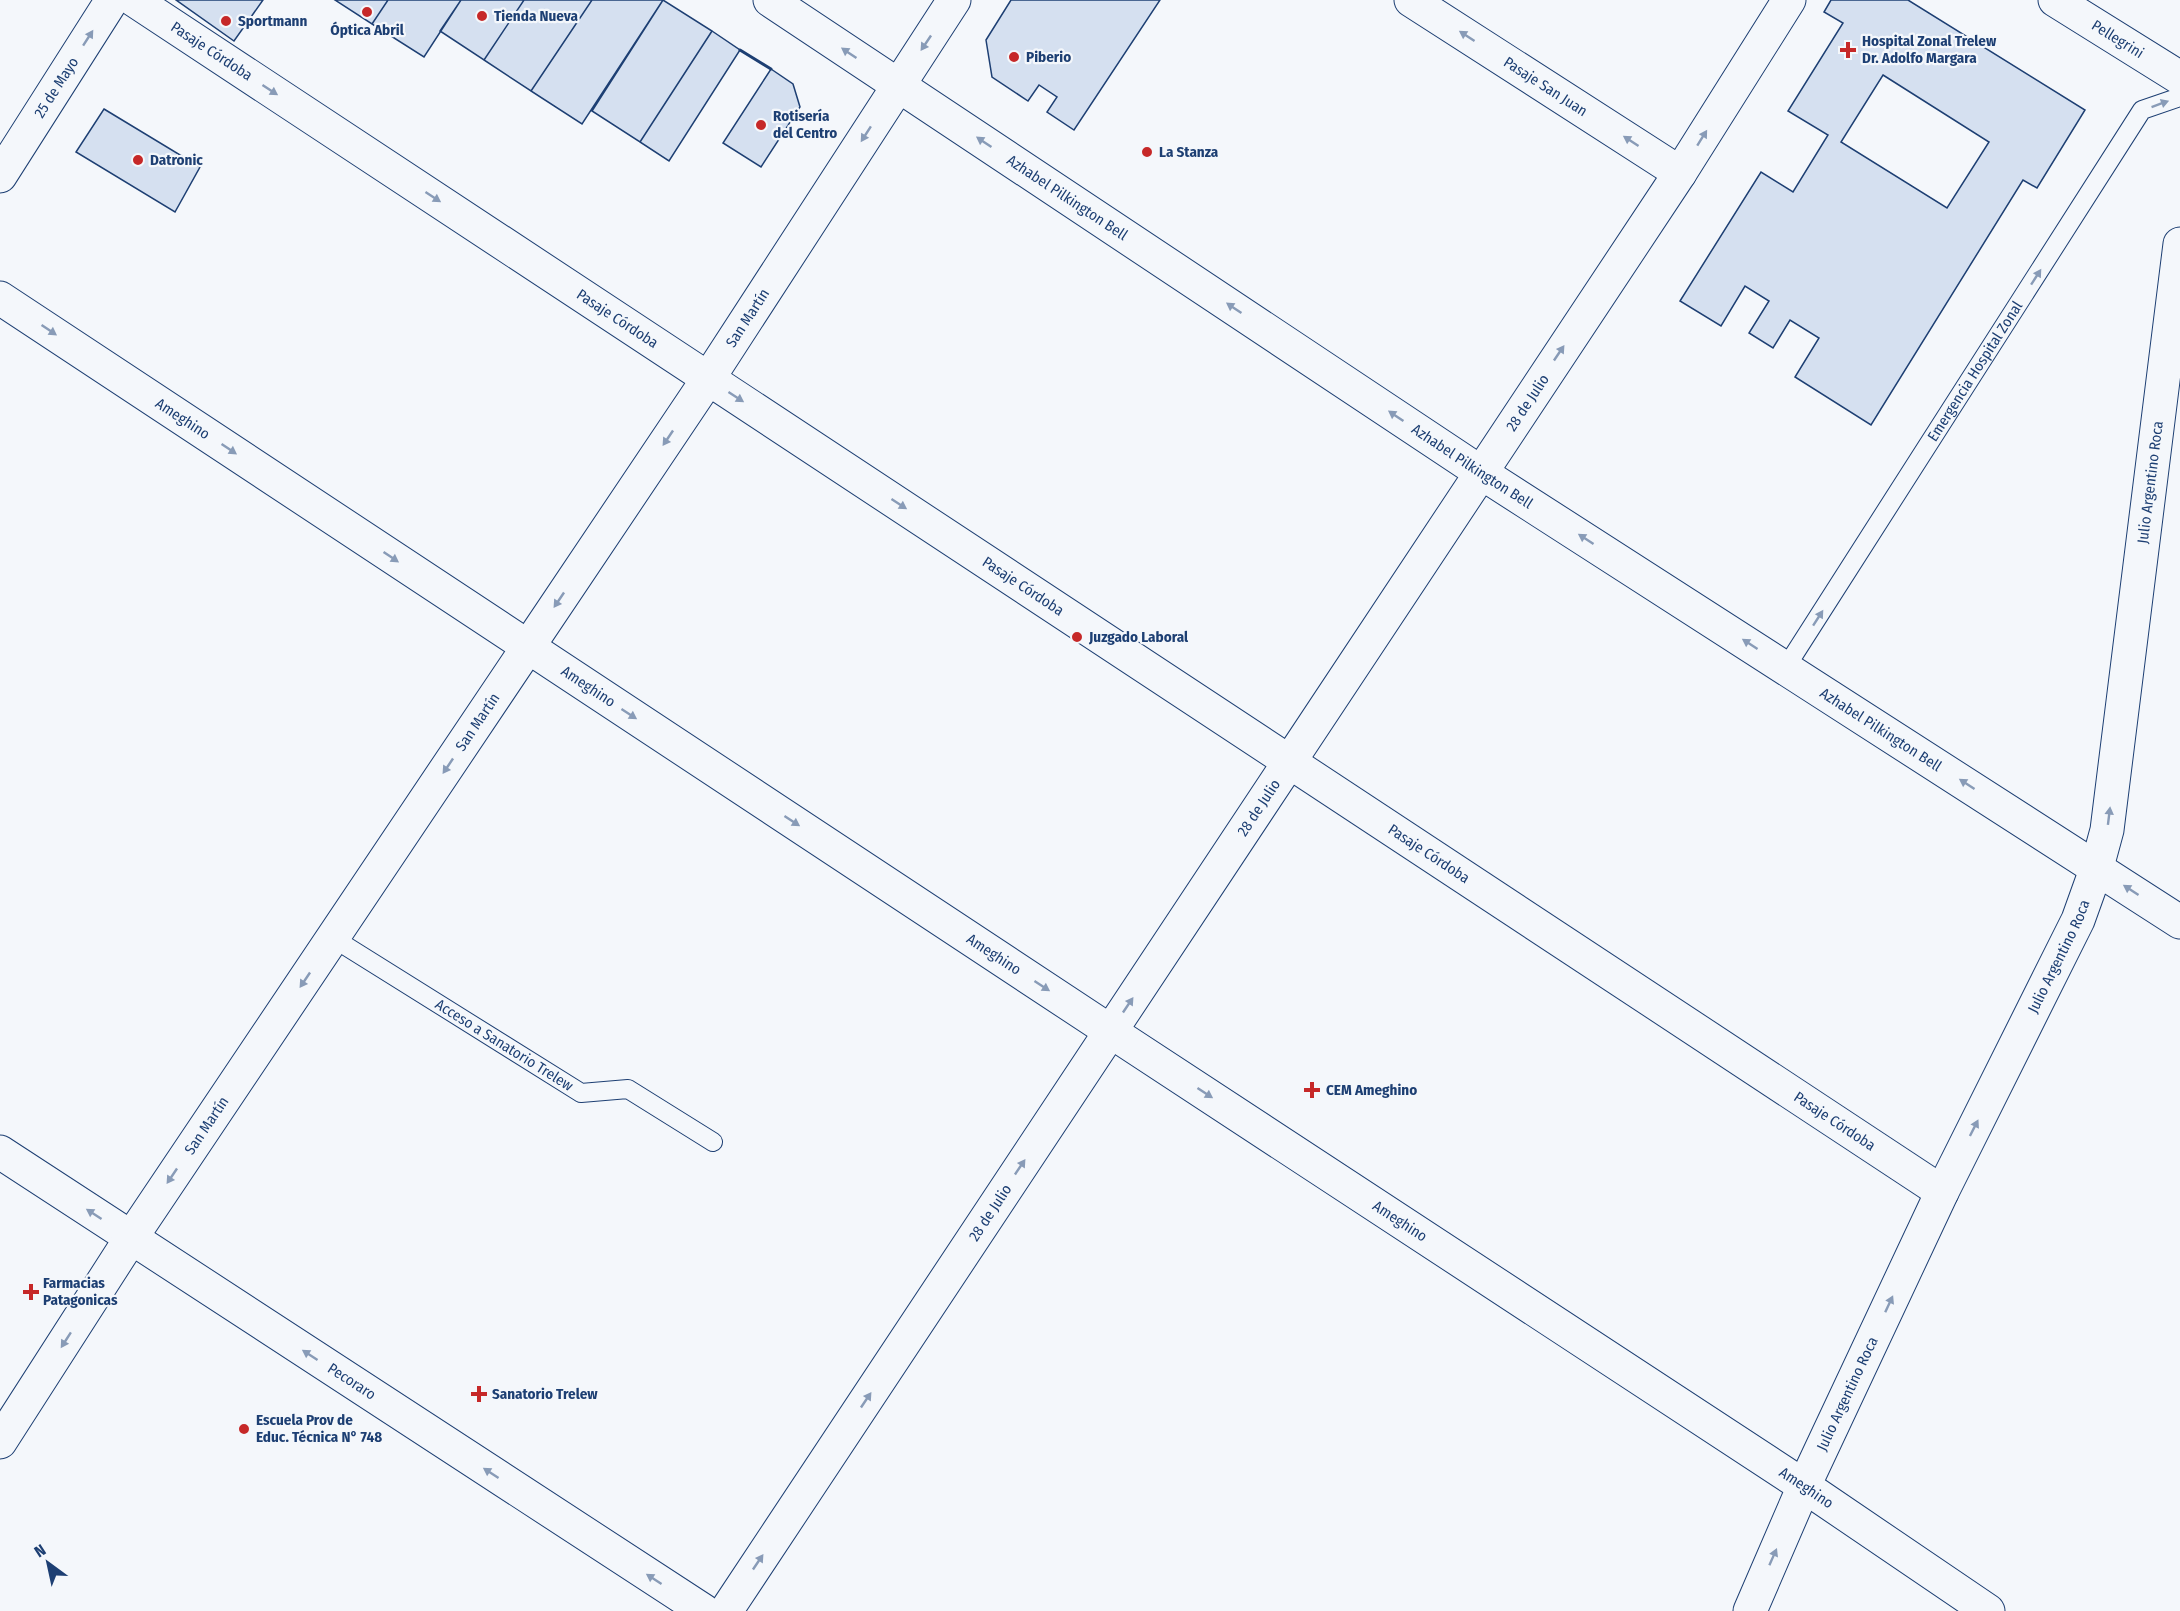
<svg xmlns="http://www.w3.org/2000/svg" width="2180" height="1611" font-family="'Fira Sans Condensed',sans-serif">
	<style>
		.building { fill: #d5e0f0; stroke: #1d3f73; stroke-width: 1.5; fill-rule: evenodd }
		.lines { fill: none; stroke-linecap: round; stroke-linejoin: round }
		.service-casing { stroke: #1d3f73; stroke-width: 20 }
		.minor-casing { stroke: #1d3f73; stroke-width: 35 }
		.tertiary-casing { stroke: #1d3f73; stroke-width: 35 }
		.service { stroke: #f4f7fb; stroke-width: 18 }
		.minor { stroke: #f4f7fb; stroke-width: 33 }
		.tertiary { stroke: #f4f7fb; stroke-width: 33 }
		.wall { stroke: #1d3f73; stroke-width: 3 }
		.oneway { fill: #889bb7 }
		.poi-dot { fill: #c62828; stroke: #f4f7fb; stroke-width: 2 }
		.labels { text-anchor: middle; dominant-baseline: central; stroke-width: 4.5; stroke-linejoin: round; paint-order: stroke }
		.poi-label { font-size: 15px; font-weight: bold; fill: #1d3f73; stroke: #f4f7fb; text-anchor: start }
		.street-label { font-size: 15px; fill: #1d3f73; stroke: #f4f7fb }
	</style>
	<rect width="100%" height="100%" fill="#f4f7fb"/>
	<!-- building -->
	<path class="building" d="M176 0H263L234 41Z
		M335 0H388L372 24Z
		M388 0H461L424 57 372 24Z
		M461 0H524L484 60 440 31Z
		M524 0H592L531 91 484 60Z
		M592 0H663L582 124 531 91Z
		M663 0 712 31 640 142 592 111Z
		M1011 0H1160L1074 130 1047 112 1057 97 1039 85 1028 101 992 77 986 40Z
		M1831 0H1908L2085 110 2037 188 2023 180 1871 425 1795 377 1819 338 1790 320 1773 348 1749 333 1769 301 1745 286 1721 326 1680 301 1761 172 1793 192 1828 135 1788 111 1843 23 1824 12ZM1883 75 1989 142 1947 208 1841 142Z
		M712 31 740 50 669 161 640 142Z
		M771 69 793 84 800 107 761 167 723 143Z
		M104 109 200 167 175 212 76 152Z"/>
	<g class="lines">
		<!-- service casing -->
		<g class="service-casing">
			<g id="service">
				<path id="s1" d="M1786 667 2142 110 2180 97"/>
				<path id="s2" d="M333 938 581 1093 628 1089 713 1142"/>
			</g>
		</g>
		<!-- minor casing -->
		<g class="minor-casing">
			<g id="minor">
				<path id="s3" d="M134 0 1942 1192"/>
				<path id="s4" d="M770 0 1480 472 2180 922"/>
				<path id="s5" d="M1411 0 1680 173"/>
				<path id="s6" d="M0 298 1110 1031 1804 1486 1988 1611"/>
				<path id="s7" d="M0 1152 704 1611"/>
				<path id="s8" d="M0 1442 131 1238 708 379 954 0"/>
				<path id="s9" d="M726 1611 1680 173 1789 0"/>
				<path id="s10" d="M1750 1611 1804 1486 1942 1192 2078 920 2097 867 2107 830 2180 244"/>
			</g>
		</g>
		<!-- tertiary casing -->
		<g class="tertiary-casing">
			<g id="tertiary">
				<path id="s11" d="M2055 0 2180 78"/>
				<path id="s12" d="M0 176 112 0"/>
			</g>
		</g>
		<!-- service -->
		<use href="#service" class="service"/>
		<!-- minor -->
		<use href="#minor" class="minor"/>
		<!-- tertiary -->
		<use href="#tertiary" class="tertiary"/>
		<!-- wall -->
		<path class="wall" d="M740 50 771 69"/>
	</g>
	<!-- one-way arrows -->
	<defs><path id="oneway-solid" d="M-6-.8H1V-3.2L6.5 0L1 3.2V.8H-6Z" transform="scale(1.5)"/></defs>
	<g class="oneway">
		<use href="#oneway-solid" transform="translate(1467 36) rotate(-147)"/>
		<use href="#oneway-solid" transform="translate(88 38) rotate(-57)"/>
		<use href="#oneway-solid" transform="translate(926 43) rotate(124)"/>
		<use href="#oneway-solid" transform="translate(849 53) rotate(-146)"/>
		<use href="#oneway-solid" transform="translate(270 90) rotate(33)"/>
		<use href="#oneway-solid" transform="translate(2160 104) rotate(-20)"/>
		<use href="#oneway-solid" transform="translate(866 134) rotate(123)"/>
		<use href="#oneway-solid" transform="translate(1702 138) rotate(-58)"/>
		<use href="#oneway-solid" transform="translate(1631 141) rotate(-147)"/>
		<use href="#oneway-solid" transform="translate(984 142) rotate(-146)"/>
		<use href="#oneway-solid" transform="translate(433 197) rotate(33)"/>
		<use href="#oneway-solid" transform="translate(2036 277) rotate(-57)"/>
		<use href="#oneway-solid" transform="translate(1234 308) rotate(-146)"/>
		<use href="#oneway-solid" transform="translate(49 330) rotate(34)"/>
		<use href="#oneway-solid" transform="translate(1559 353) rotate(-56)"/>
		<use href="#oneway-solid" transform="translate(736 397) rotate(33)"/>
		<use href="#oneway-solid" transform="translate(1396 416) rotate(-146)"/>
		<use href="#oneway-solid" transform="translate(668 438) rotate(124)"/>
		<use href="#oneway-solid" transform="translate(229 449) rotate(34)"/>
		<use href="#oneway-solid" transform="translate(899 504) rotate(33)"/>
		<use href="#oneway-solid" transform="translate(1586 539) rotate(-147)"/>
		<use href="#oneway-solid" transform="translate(391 557) rotate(34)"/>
		<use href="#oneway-solid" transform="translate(559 600) rotate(124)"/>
		<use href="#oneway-solid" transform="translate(1818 618) rotate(-57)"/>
		<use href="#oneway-solid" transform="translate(1750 644) rotate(-147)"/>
		<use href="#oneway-solid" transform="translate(629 714) rotate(33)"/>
		<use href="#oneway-solid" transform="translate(448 766) rotate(124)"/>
		<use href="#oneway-solid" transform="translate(1967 784) rotate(-147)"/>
		<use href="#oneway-solid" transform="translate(2109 816) rotate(-83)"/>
		<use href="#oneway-solid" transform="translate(792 821) rotate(33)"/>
		<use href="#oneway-solid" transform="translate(2131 890) rotate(-147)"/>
		<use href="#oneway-solid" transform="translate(305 980) rotate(124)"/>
		<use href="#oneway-solid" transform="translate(1042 986) rotate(33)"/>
		<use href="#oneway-solid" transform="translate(1128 1005) rotate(-56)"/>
		<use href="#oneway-solid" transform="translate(1205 1093) rotate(33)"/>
		<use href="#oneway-solid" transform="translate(1974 1128) rotate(-63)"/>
		<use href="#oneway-solid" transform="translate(1020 1167) rotate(-56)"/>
		<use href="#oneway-solid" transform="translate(172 1176) rotate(124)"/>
		<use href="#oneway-solid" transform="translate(94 1214) rotate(-147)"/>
		<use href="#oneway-solid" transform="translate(1889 1304) rotate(-65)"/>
		<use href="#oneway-solid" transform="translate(66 1340) rotate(123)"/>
		<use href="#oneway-solid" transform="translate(310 1355) rotate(-147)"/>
		<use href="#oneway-solid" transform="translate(866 1400) rotate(-56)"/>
		<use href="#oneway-solid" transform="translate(491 1473) rotate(-147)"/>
		<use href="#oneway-solid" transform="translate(1773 1557) rotate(-66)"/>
		<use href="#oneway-solid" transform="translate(758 1562) rotate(-56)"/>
		<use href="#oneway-solid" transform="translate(654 1579) rotate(-147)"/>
	</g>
	<!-- markers -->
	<g class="poi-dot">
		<circle cx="367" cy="12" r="6"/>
		<circle cx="482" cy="16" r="6"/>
		<circle cx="226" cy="21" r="6"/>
		<path d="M1845 41h6v6h6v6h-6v6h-6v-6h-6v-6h6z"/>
		<circle cx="1014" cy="57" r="6"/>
		<circle cx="761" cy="125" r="6"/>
		<circle cx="1147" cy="152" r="6"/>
		<circle cx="138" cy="160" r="6"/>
		<circle cx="1077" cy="637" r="6"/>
		<path d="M1309 1081h6v6h6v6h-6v6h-6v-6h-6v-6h6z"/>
		<path d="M28 1283h6v6h6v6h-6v6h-6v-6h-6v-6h6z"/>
		<path d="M476 1385h6v6h6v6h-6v6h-6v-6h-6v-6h6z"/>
		<circle cx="244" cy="1429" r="6"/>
	</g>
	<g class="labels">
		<!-- poi labels -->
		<g class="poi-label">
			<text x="494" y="16">Tienda Nueva</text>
			<text x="238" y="21">Sportmann</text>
			<text x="367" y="30" text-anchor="middle">Óptica Abril</text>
			<text x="1862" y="41">Hospital Zonal Trelew<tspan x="1862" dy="17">Dr. Adolfo Margara</tspan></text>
			<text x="1026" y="57">Piberio</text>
			<text x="773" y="116">Rotisería<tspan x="773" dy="17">del Centro</tspan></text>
			<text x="1159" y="152">La Stanza</text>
			<text x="150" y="160">Datronic</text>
			<text x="1089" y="637">Juzgado Laboral</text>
			<text x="1326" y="1090">CEM Ameghino</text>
			<text x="43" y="1283">Farmacias<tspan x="43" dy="17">Patagonicas</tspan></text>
			<text x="492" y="1394">Sanatorio Trelew</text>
			<text x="256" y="1420">Escuela Prov de<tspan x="256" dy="17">Educ. Técnica N° 748</tspan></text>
		</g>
		<!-- street labels -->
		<g class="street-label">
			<text stroke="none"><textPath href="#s11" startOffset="74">Pellegrini</textPath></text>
			<text stroke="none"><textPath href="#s3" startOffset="93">Pasaje Córdoba</textPath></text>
			<text stroke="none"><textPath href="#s5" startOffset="160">Pasaje San Juan</textPath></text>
			<text stroke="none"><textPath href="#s12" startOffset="105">25 de Mayo</textPath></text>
			<text stroke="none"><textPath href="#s4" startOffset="357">Azhabel Pilkington Bell</textPath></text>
			<text stroke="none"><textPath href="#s8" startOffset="1350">San Martín</textPath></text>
			<text stroke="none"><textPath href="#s3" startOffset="579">Pasaje Córdoba</textPath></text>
			<text stroke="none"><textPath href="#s1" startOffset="351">Emergencia Hospital Zonal</textPath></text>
			<text stroke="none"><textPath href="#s9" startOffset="1450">28 de Julio</textPath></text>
			<text stroke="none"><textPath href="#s6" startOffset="219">Ameghino</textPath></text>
			<text stroke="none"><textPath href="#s4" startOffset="843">Azhabel Pilkington Bell</textPath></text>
			<text stroke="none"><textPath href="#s10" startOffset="1210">Julio Argentino Roca</textPath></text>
			<text stroke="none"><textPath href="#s3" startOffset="1065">Pasaje Córdoba</textPath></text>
			<text stroke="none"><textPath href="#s6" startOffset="705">Ameghino</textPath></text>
			<text stroke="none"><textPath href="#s8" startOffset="864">San Martín</textPath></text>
			<text stroke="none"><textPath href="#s4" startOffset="1329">Azhabel Pilkington Bell</textPath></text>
			<text stroke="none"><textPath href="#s9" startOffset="964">28 de Julio</textPath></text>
			<text stroke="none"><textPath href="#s3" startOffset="1551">Pasaje Córdoba</textPath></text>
			<text stroke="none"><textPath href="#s6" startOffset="1191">Ameghino</textPath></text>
			<text stroke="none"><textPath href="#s10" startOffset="724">Julio Argentino Roca</textPath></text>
			<text stroke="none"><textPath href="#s2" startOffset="202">Acceso a Sanatorio Trelew</textPath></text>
			<text stroke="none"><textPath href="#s3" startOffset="2037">Pasaje Córdoba</textPath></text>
			<text stroke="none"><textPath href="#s8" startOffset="378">San Martín</textPath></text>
			<text stroke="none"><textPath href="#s9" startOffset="478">28 de Julio</textPath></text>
			<text stroke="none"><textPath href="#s6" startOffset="1677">Ameghino</textPath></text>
			<text stroke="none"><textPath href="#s7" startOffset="420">Pecoraro</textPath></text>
			<text stroke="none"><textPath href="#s10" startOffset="238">Julio Argentino Roca</textPath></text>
			<text stroke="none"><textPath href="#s6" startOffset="2163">Ameghino</textPath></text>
		</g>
	</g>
	<!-- north arrow -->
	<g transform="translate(48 1563) rotate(327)" stroke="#f4f7fb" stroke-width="4.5" paint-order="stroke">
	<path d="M0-4.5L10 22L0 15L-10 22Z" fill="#1d3f73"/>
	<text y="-9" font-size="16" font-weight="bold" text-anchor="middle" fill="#1d3f73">N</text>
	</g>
</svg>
